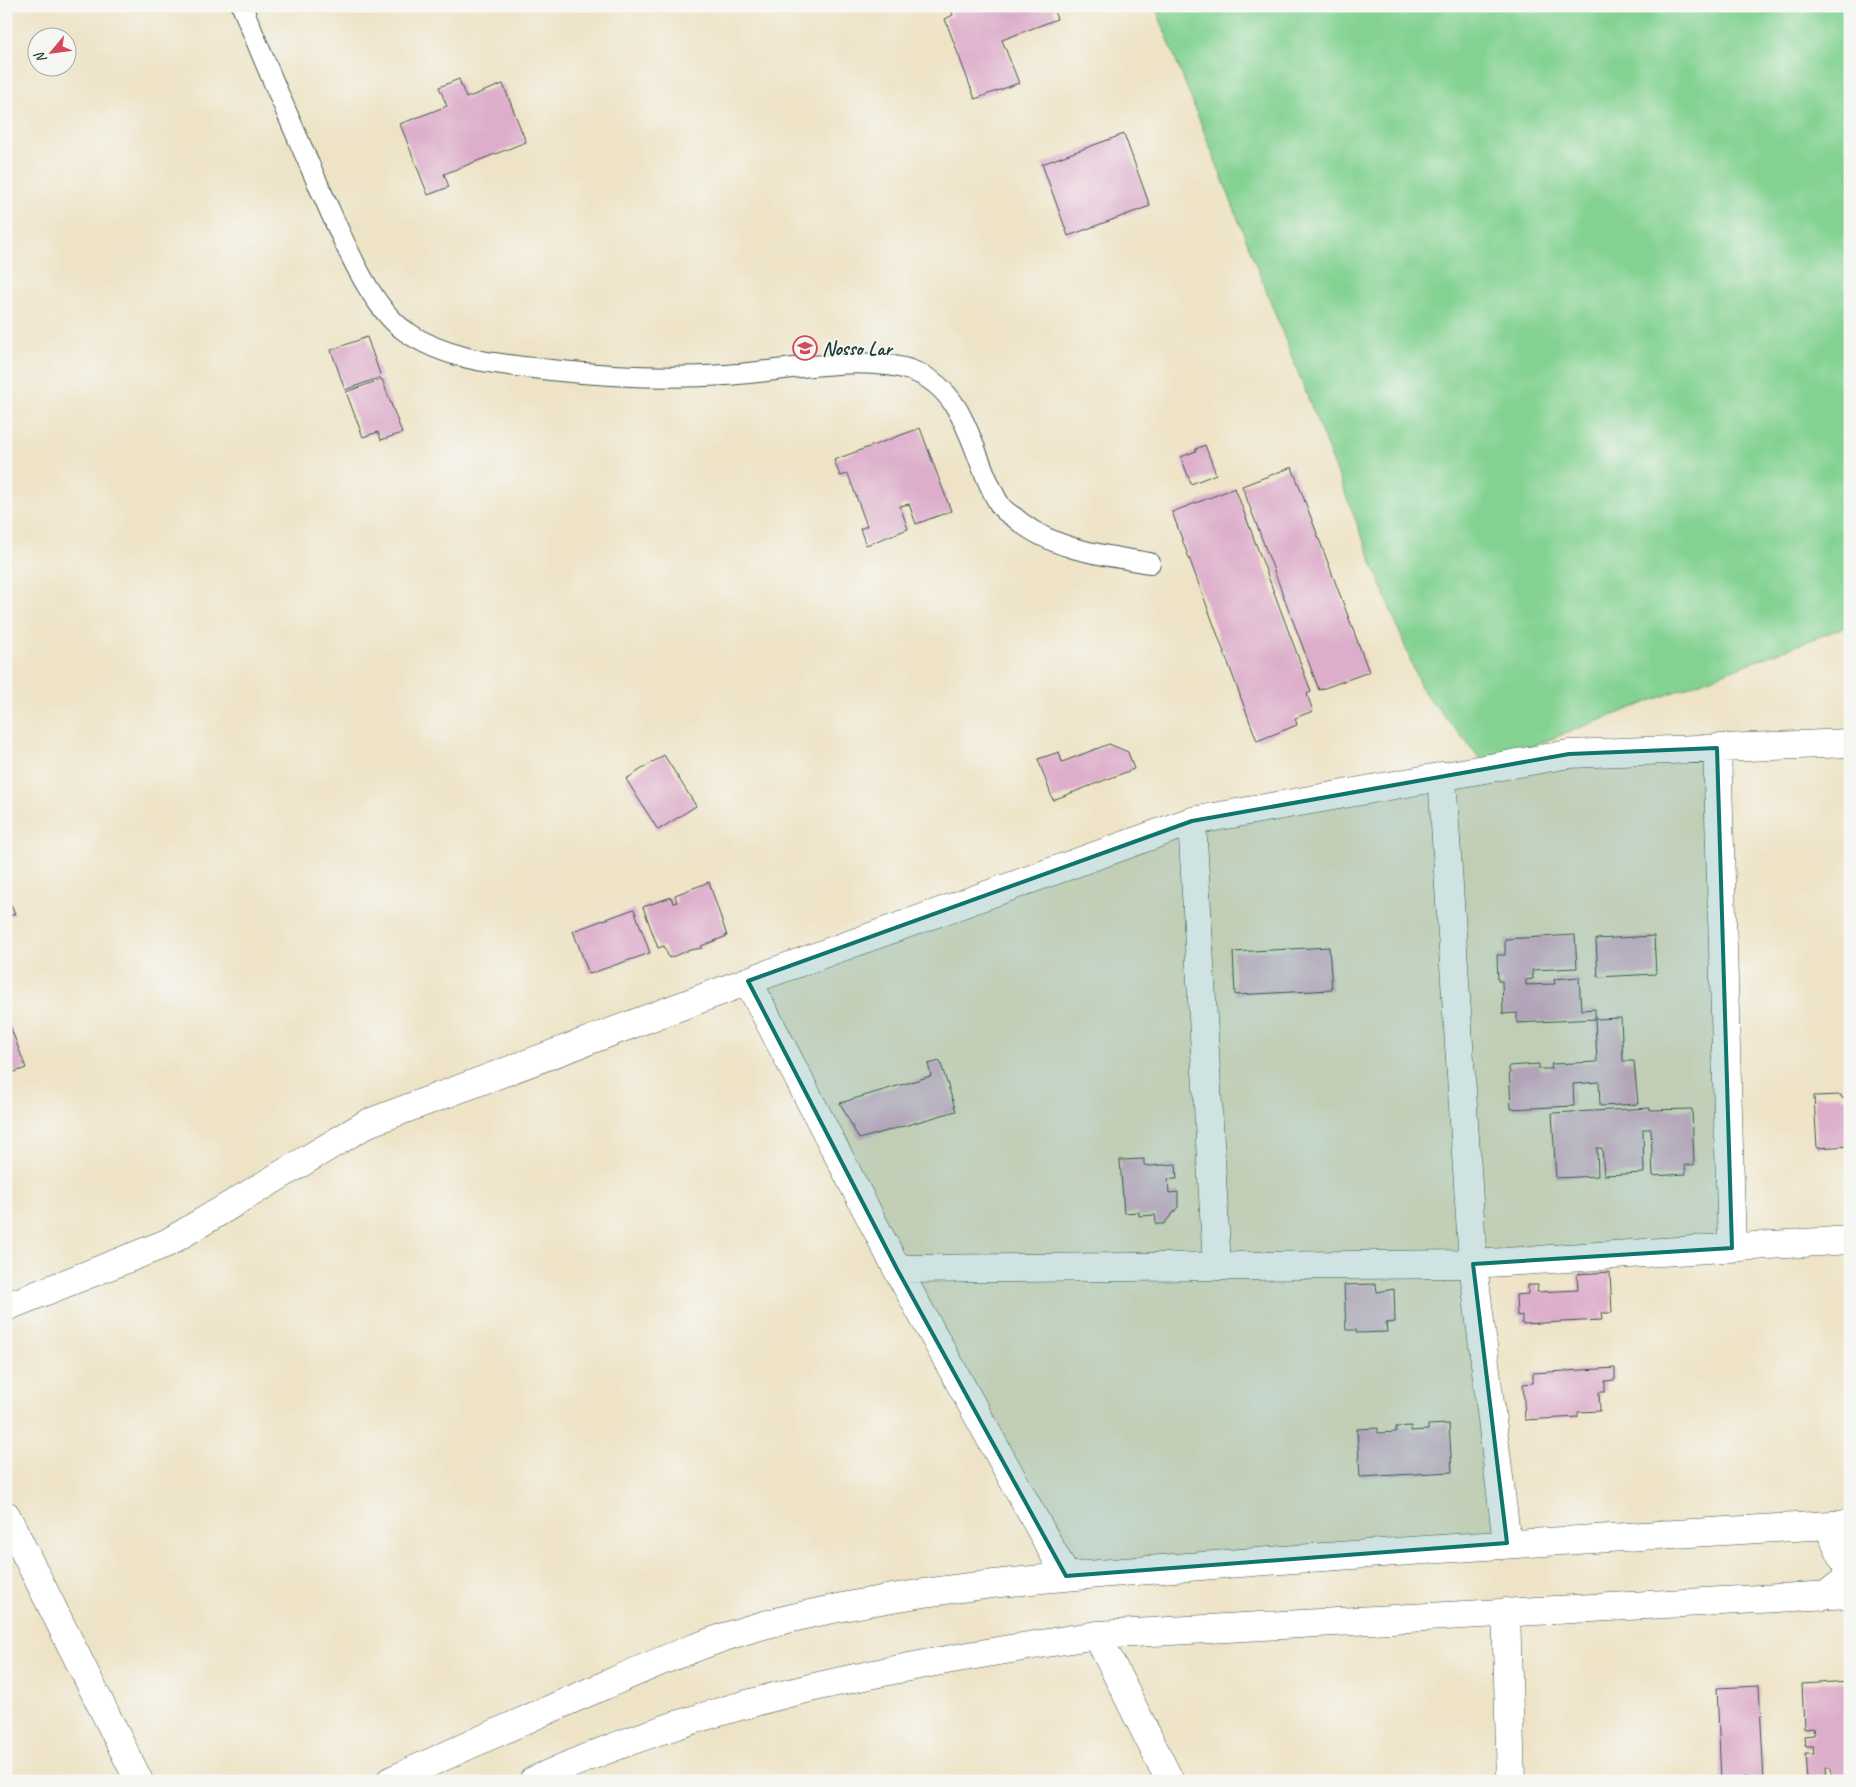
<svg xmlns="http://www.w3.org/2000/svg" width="1856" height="1787" font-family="Caveat,sans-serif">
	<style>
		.green { fill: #83d292; stroke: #518863 }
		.building { fill: #ddaecb }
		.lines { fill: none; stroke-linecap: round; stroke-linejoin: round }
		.service-casing { stroke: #3e564a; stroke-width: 22 }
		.minor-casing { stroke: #3e564a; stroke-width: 29 }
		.service { stroke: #fff; stroke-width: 20 }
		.minor { stroke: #fff; stroke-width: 28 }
		.marked { fill: #0f766e; fill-opacity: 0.2; stroke: #0f766e; stroke-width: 4; stroke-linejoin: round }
		.labels { text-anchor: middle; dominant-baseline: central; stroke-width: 4; stroke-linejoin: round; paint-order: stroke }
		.poi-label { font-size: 20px; font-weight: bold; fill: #1f3d34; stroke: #f6f6f2; text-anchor: start }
	</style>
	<rect width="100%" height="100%" fill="#f6f6f2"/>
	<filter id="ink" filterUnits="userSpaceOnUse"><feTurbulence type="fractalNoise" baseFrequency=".02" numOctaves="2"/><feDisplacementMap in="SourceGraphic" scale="10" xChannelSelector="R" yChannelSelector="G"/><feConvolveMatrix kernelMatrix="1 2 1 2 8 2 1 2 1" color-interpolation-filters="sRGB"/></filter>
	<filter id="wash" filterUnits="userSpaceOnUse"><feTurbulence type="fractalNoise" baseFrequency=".0096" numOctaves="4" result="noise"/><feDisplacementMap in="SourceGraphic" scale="20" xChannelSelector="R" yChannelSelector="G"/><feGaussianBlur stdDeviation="1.12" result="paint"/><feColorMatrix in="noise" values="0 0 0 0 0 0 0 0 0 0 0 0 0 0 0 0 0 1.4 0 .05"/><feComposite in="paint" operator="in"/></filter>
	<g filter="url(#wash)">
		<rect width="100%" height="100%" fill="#eee3c6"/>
		<!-- green -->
		<path class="green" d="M1155 6H1850V625L1485 764 1422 690Z"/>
		<g id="blocks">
			<!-- building -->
			<path class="building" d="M950 6H1052L1057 19 1002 40 1019 83 975 99 945 19 953 15Z
				M459 79 466 98 503 84 526 142 444 174 449 187 428 195 400 124 447 106 439 87Z
				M1124 134 1150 206 1068 236 1042 164Z
				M367 337 381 377 345 390 331 350Z
				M382 379 402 433 381 440 378 432 363 437 346 392Z
				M920 428 951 511 916 524 909 504 900 506 908 529 866 545 860 529 867 526 848 474 840 476 834 460Z
				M1205 445 1216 474 1191 484 1181 457 1196 451V449Z
				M1292 467 1369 672 1319 690 1242 486Z
				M1235 488 1309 686 1311 692 1307 694 1313 711 1295 718 1297 725 1257 741 1172 512Z
				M1109 744 1128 752 1134 769 1053 800 1038 759 1059 752 1062 762Z
				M664 755 696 806 658 830 626 779Z
				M709 882 727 936 701 946 702 948 690 950 669 958 664 946 658 948 643 907 671 897 673 903 677 902 675 895Z
				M6 894 15 914 6 917Z
				M634 909 650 953 589 974 573 931Z
				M1575 935 1577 968 1532 970 1533 979 1526 980V985L1555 984 1554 979 1579 977 1581 1010 1595 1009V1019L1517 1023V1013L1503 1014 1502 981H1498L1497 955H1505V939Z
				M1654 936 1656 974 1598 977 1596 939Z
				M1329 947 1332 990 1235 995 1233 952Z
				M6 1015 26 1068 6 1075Z
				M1621 1018 1623 1061H1634L1638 1104 1600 1106 1599 1082 1573 1084 1574 1106 1511 1109 1509 1066 1539 1064V1069H1552L1551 1064 1597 1062 1595 1019Z
				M940 1061 956 1111 859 1139 840 1103 931 1076 928 1064Z
				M1841 1095 1842 1098H1850V1146L1817 1148 1814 1096Z
				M1650 1108V1110L1692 1109 1694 1165H1685L1686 1174 1653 1176 1651 1129H1643L1644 1173 1604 1175 1602 1148H1597L1598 1176 1556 1178 1552 1113Z
				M1144 1159V1165L1151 1166 1176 1164 1177 1179H1168L1169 1193 1178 1192V1207L1164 1224H1156L1155 1215 1139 1216V1212L1124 1213 1120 1160Z
				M1610 1272 1612 1313H1601L1602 1320 1522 1324V1315L1517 1316 1516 1295 1528 1294V1285H1538L1537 1292 1578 1290 1577 1274Z
				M1376 1284 1377 1292 1394 1289 1395 1322 1386 1323 1387 1332 1356 1333V1330H1346L1344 1285Z
				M1615 1368V1380L1605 1381V1392H1599L1600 1411 1578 1412V1417L1525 1420 1523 1384 1533 1383V1373Z
				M1449 1424 1452 1472 1360 1477 1357 1429 1378 1428V1433L1396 1432V1427L1411 1426V1431L1428 1430V1425Z
				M1850 1681V1718H1846V1725H1850L1849 1778 1832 1779 1831 1768H1825L1826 1779 1807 1780 1805 1754H1814L1813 1747H1805L1804 1736 1814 1735 1813 1728 1804 1729 1802 1684Z
				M1759 1686 1764 1781H1749L1748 1777H1743V1781H1721L1717 1688Z"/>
		</g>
	</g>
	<g filter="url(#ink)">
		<use href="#blocks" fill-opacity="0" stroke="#3e564a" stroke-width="1"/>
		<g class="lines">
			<!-- service casing -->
			<g class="service-casing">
				<path id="service" d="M242 6C267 69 294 130 321 191 340 232 368 305 405 331 448 361 499 364 550 370 608 376 667 379 726 375 780 372 862 353 913 371 970 392 972 461 1000 505 1003 510 1009 514 1014 517 1051 550 1102 555 1150 563"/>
			</g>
			<!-- minor casing -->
			<g class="minor-casing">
				<path id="minor" d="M1717 748 1732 1248
					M1442 776 1473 1264 1507 1543
					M1192 821 1217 1266
					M748 981 897 1269 1066 1576
					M897 1269 1473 1264 1850 1240
					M6 1307 167 1243 368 1123 748 981 1192 821 1569 754 1850 743
					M6 1515 139 1781
					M1825 1596 1848 1578 1846 1564 1828 1526
					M1506 1612 1511 1781
					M1097 1635 1170 1781
					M390 1781C460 1749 531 1717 603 1686 656 1663 708 1640 764 1625 920 1584 1082 1575 1241 1563 1444 1548 1647 1535 1850 1524
					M533 1781C710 1698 906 1665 1097 1635L1850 1594"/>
			</g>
			<!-- service -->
			<use href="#service" class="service"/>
			<!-- minor -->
			<use href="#minor" class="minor"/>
		</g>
	</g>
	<!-- marked area -->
	<path class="marked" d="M1717 748 1732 1248 1473 1264 1507 1543 1066 1576 897 1269 748 981 1192 821 1569 754Z"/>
	<!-- icons -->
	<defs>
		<g id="school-ring" transform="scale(1.25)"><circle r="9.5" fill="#f6f6f2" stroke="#d1495b" stroke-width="1.5"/><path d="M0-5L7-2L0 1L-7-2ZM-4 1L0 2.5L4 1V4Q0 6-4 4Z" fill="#d1495b"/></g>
	</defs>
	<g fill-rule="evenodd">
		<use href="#school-ring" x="805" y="348"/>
	</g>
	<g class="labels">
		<!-- poi labels -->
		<g class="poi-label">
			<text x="822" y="348">Nosso Lar</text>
		</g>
	</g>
	<!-- margin -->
	<rect width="1856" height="1787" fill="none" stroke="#f6f6f2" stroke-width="25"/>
	<!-- north arrow -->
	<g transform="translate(52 52) rotate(241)"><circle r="24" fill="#f6f6f2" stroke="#a0aca6"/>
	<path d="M0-4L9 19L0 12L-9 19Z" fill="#d1495b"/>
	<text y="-8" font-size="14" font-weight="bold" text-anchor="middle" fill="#1f3d34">N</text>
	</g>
</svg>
